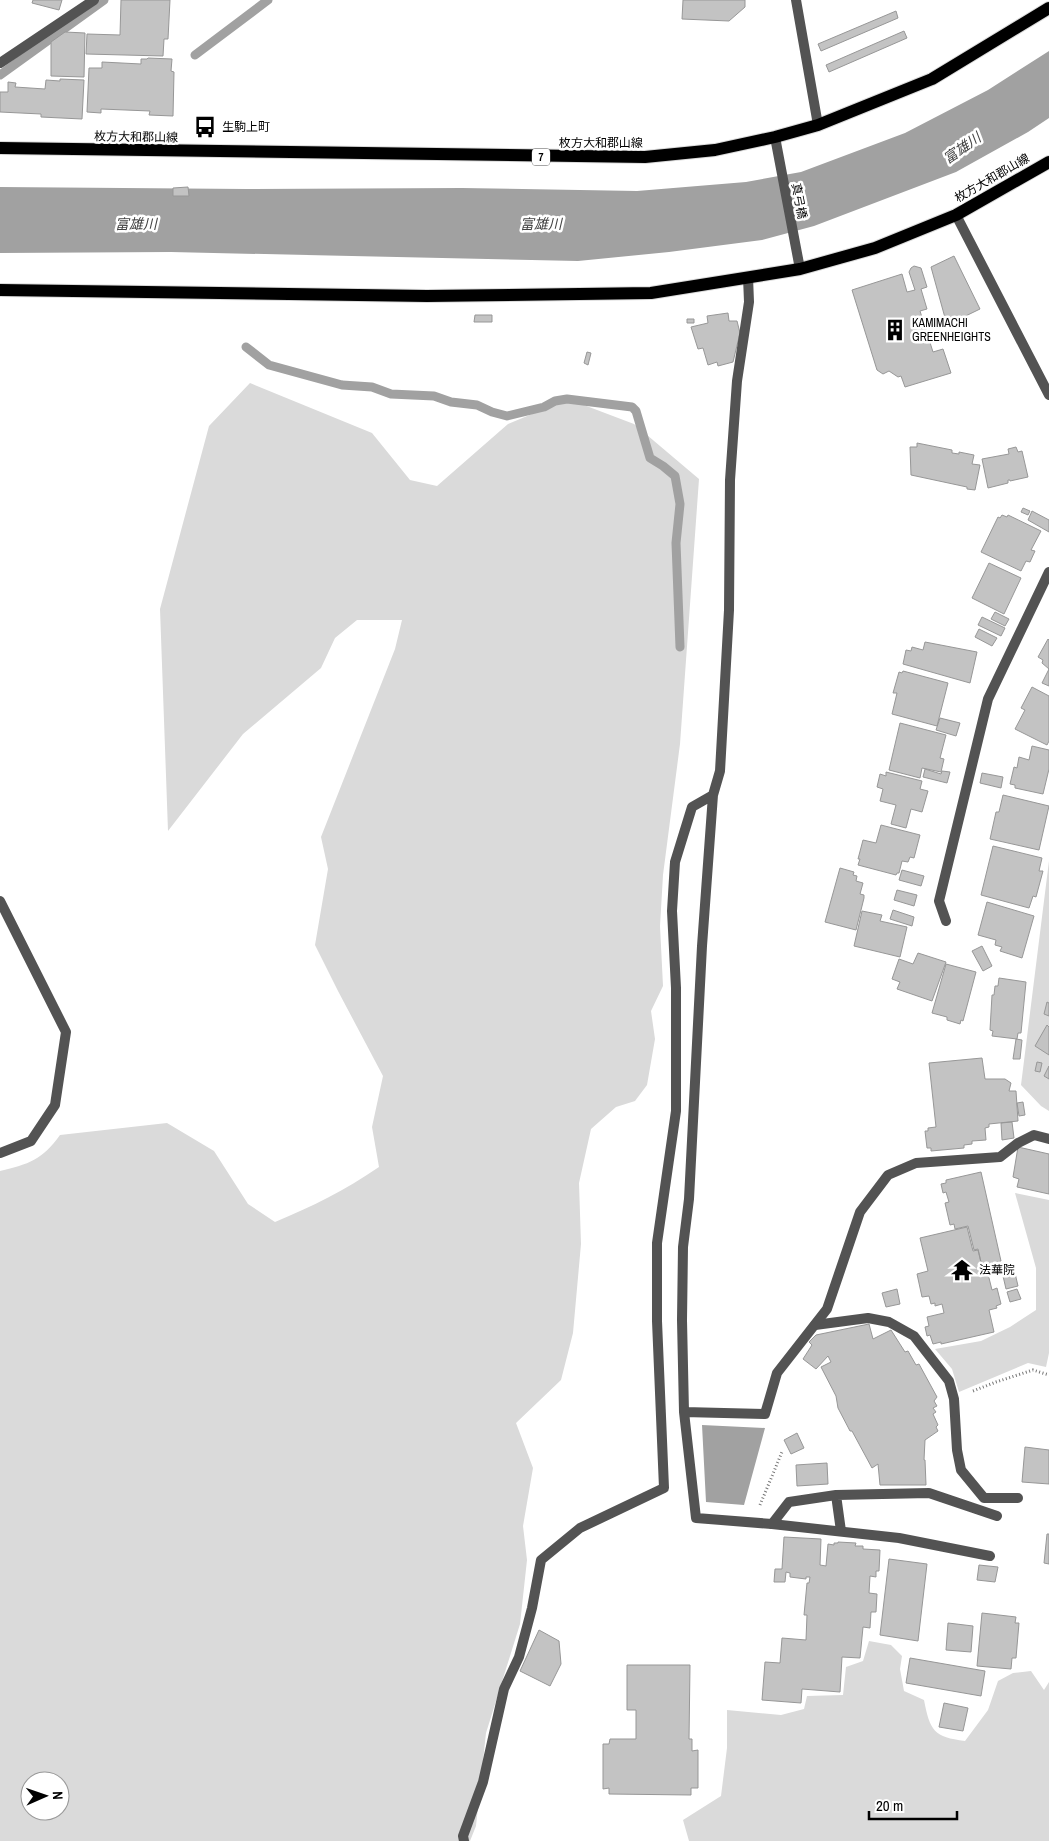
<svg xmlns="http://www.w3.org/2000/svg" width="1049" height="1841" font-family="'Archivo Narrow','Noto Sans JP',sans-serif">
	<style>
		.green { fill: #dadada; fill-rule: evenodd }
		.water { fill: #a1a1a1 }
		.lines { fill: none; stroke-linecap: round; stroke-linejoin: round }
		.stream { stroke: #a1a1a1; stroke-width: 9 }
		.building { fill: #c3c3c3; stroke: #979797 }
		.primary-casing { stroke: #dbdbdb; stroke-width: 14 }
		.path { stroke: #757575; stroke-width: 3; stroke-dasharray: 1 2.5; stroke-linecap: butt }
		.lane { stroke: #535353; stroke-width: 10 }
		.street { stroke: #535353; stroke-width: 10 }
		.primary { stroke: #000; stroke-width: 12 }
		.labels { text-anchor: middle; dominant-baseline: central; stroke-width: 5; stroke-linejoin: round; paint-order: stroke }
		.shield { fill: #fff; stroke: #4c4c4c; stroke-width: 1 }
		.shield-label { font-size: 11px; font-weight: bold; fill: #000 }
		.poi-label { font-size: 12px; fill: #000; stroke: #fff; text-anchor: start }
		.street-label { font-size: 12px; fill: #000; stroke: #fff }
		.water-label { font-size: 14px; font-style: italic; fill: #424242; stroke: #fff }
	</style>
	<rect width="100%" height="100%" fill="#fff"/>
	<!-- green -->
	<path class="green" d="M250 383 372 433 410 480 437 486 508 424 568 399 634 424 699 479 680 744 663 875 660 926 663 986 651 1011 655 1039 647 1085 635 1101 616 1107 591 1129 579 1183 581 1244 573 1333 561 1380 516 1423 533 1468 523 1526 527 1560 520 1624 486 1733 476 1826 470 1841H0V1171C29 1164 42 1160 60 1135L167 1123 214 1151 248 1204 275 1222C313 1206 344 1191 379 1167L372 1127 383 1076 338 991 315 945 328 869 321 837 395 649 402 620H357L335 638 321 668 243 734 168 831 160 609 209 426ZM30 1781H60V1811H30Z
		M1049 861V1111L1041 1106 1021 1085Z
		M1015 1193 1049 1200V1353L1046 1367 1028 1363 959 1392 952 1369 935 1349 981 1341 1010 1327 1036 1310V1268Z
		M869 1641 891 1645 902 1656 900 1669 904 1691 924 1700C930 1731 934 1737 965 1741L988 1710 998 1681 1013 1673 1031 1671 1044 1690 1049 1682V1841H689L683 1820 721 1796 727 1748V1710L781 1715 804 1709 807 1696 843 1695 846 1667 863 1661Z"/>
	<!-- water -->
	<path class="water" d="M1049 51V118L1028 132 956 172 814 226 762 240 669 252 578 261 171 252 0 253V187L246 189 462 188 637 191 746 182 801 172 905 133 988 90Z
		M702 1425 765 1428 744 1505 706 1502Z"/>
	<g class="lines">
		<!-- stream -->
		<path class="stream" d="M195 55 268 0
			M0 75 104 0
			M246 347 269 365 342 385 372 387 391 394 434 396 451 402 477 405 492 412 507 416 544 407 555 401 567 399 632 407 636 411 650 458 663 466 675 476 680 504 676 543 680 647"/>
	</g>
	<!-- building -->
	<path class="building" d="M33 0H62L59 10 32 3Z
		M121 0H170L168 39H164L163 56 86 54 87 34 120 35Z
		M683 0H745V7L729 21 682 19Z
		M896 11 898 18 821 51 818 44Z
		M904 31 907 38 829 72 826 65Z
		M65 32 85 33 84 77 51 76V42Z
		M148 58 172 59 171 71 174 72 173 116 149 115 150 111 101 109V113L87 112 89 68H102V62L141 64V59H147Z
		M60 79 84 80 82 119 41 117V114L0 112V92H8V82L16 83 15 87 45 89 46 80 60 81Z
		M188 187 189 196H173V188Z
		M954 256 980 309 947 325 931 267Z
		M914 266 921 268 927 287 921 289 927 309 920 311 933 352 943 349 951 373 905 387 901 376 898 377 889 371 883 374 877 370 852 290 902 274 907 292 915 290 909 272 911 268Z
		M728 313 729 321H737L740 333 733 362 718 366 717 362 708 365 703 348 698 349 691 327 708 323 707 316Z
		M475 315H492V322H474Z
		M687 319H694V323H687Z
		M587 352 591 353 588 365 584 363Z
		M917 443 952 450V453L959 454V452L974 455 972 464 980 465 975 490 967 489V487L911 475 910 447H917Z
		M1016 447 1018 452 1022 451 1028 477 1010 481V480H1008V483L988 488 982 459 1009 454 1008 449Z
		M1023 508 1030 511 1028 515 1021 512Z
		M1032 511 1049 520V532L1028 520Z
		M1002 515 1007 517 1008 515 1041 531 1031 550 1035 551 1030 562 1026 561 1021 571 981 552 998 517 1000 518Z
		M989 563 1021 578 1004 614 972 598Z
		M995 612 1009 619 1005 626 991 619Z
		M982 617 1005 628 1001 636 978 625Z
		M979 629 997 638 992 646 975 637Z
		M1048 639 1049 640V669L1042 663 1043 660 1038 657Z
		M925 642 977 652 970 683 903 664 906 650 911 651 912 647 923 650Z
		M1049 669V686L1042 683Z
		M903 671 948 683 937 726 892 714 897 693H893L899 672 902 673Z
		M1032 687 1049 696V741L1047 745 1015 729 1025 710 1021 708Z
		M940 718 960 723 956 736 936 730Z
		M900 723 946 735 940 758 944 759 941 772 922 768 920 778 889 770Z
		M1032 746 1049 750V769L1043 794 1015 788V785L1010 784 1014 767 1017 768 1019 757 1029 760Z
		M925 769 941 774 942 771 950 772 947 783 923 777Z
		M886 772 922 781 920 789 928 791 922 812 911 809 906 828 891 824 896 805 880 801 883 789 877 787 880 774 886 776Z
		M982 773 1003 777 1001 788 980 783Z
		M1003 795 1049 806 1039 850 990 839 996 812H999Z
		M881 825 920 835 914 858 910 857 908 862 902 861 899 873H897L896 875 858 865 860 859H858L863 840 876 843Z
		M993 846 1042 858 1039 871H1043L1036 897 1033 896 1029 908 981 895Z
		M840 868 854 872 853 875 857 876 856 881 863 883 860 894 864 895V898L856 930 825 922Z
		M902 870 924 876 921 886 899 880Z
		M897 890 917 895 914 906 894 900Z
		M987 902 1034 916 1022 958 1000 951 1002 947 995 945 996 940 978 935Z
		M893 910 914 917 912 926 890 919Z
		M862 911 882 915 880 921 907 927 900 957 854 946Z
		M982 946 992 966 983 971 972 951Z
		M918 953 946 962 932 1001 897 989 900 982 892 979 899 959 913 964Z
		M946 964 976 972 963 1021 961 1020 960 1024 947 1020V1017L932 1013Z
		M999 978 1026 982 1021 1033H1018L1017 1039 992 1036 993 1031 990 1030 992 995H994L995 986H998Z
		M1047 1002 1049 1003V1016L1044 1014Z
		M1047 1025 1049 1027V1055L1035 1046Z
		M1016 1039 1022 1040 1020 1059H1013Z
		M982 1058 985 1079H1005L1011 1083 1009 1091H1016L1018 1121 989 1124V1127L985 1128 986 1140 972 1141V1144L964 1145V1148L931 1151V1148H927L925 1131H928V1128L936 1127 929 1063Z
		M1037 1062 1042 1063 1040 1072 1035 1071Z
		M1049 1066V1079L1044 1076Z
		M1023 1102 1025 1115 1019 1116 1017 1103Z
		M1012 1122 1014 1138 1002 1140 1001 1123Z
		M1018 1147 1049 1154V1194L1017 1187 1019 1179 1013 1177Z
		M981 1172 1001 1261 982 1266 978 1249 974 1250 968 1226 955 1229 954 1224 950 1225 945 1203 949 1202 946 1192 943 1193 941 1184 946 1183V1180Z
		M967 1227 973 1251 978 1250 982 1267 986 1266 992 1290 997 1288 1001 1304 996 1306 997 1308 989 1310 994 1332 941 1344V1342L933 1344 930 1335 927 1336 925 1327 929 1326 927 1317 944 1313 942 1304 935 1306V1303L931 1304 929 1296 922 1297 917 1274 928 1271 920 1238Z
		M1015 1273 1018 1286 1006 1289 1003 1276Z
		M897 1289 900 1304 886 1307 882 1293Z
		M1017 1289 1021 1299 1010 1302 1007 1292Z
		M869 1324 873 1339 891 1330 905 1352 908 1351 916 1365 919 1364 937 1397 934 1401 937 1406 933 1408 936 1412 933 1414 938 1425 936 1427 938 1431 925 1440 924 1460H925L926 1485H880L878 1464 872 1468 852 1431H850L838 1408 836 1396 821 1367 831 1362 828 1356 816 1369 803 1359 812 1345 809 1342 816 1335Z
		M797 1433 804 1448 791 1454 784 1440Z
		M1025 1447 1049 1450V1484L1022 1482Z
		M827 1463 828 1484 797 1486 796 1465Z
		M1047 1534H1049V1564L1044 1563Z
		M784 1537 821 1539 820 1565 826 1566 828 1544 834 1545V1543H838V1542L856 1543 855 1546H863V1549L880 1550 879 1571H876V1577L870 1576 869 1593 877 1594 876 1612H871L870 1628 863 1627 860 1658 842 1657 840 1692 802 1689 801 1703 762 1700 765 1662 780 1663 782 1638 806 1640 807 1615H804L807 1583H809L810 1577H806V1579L790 1577V1573L786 1572 785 1582H774L775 1569H782Z
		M889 1559 927 1564 918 1641 880 1635Z
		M979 1565 998 1567 995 1582 977 1580Z
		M982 1613 1016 1617 1015 1623H1019L1016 1658H1012L1011 1669 977 1666Z
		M948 1623 973 1626 971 1652 946 1650Z
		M539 1630 559 1641 561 1664 550 1686 520 1671Z
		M910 1658 985 1671 981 1696 906 1683Z
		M627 1665H690L689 1739H692V1751L698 1750V1788H691V1795L609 1794V1788L603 1789V1744H609L610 1739H636V1710H627Z
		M944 1703 968 1708 963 1731 939 1727Z"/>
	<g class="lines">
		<!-- primary casing -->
		<g class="primary-casing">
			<path id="primary" d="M0 148 645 157 715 150 775 137 818 125 932 79 1049 8
				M0 290 427 296 651 293 800 269 875 248 956 215 1049 162"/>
		</g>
		<!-- path -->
		<path class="path" d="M973 1391 996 1382 1033 1370 1049 1375
			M760 1505 782 1452"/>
		<!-- lane -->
		<path class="lane" d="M815 1325 868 1318 889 1322 914 1336 949 1381 954 1399 957 1450 961 1470 984 1498H1018
			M836 1495 841 1531
			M772 1524 789 1502 836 1495 929 1493 997 1516"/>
		<!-- street -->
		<path class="street" d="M796 0 818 125
			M0 63 94 0
			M775 137 800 269
			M956 215 1049 395
			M713 795 702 946 689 1199 683 1247 682 1320 684 1412 696 1518 772 1524 899 1538 990 1556
			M0 901 66 1032 55 1105 31 1141 0 1153
			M946 921 939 901 988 699 1049 572
			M684 1412 765 1414 777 1373 827 1309 860 1212 888 1175 916 1163 1000 1157 1018 1143 1034 1135 1049 1139
			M464 1841 463 1836 483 1782 504 1689 519 1657 532 1608 541 1560 580 1528 664 1488 657 1321V1243L676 1111V988L672 911 675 862 692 807 713 795 720 771 729 610 730 480 737 381 749 302 748 277"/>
		<!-- primary -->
		<use href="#primary" class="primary"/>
	</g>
	<!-- icons -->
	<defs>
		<g id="bus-bare" transform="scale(1.725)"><path d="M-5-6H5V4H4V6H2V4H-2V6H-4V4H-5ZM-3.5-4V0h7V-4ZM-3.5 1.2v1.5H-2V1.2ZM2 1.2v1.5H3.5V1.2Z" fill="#000" stroke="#fff" stroke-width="2.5" paint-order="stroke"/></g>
		<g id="building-bare" transform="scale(1.725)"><path d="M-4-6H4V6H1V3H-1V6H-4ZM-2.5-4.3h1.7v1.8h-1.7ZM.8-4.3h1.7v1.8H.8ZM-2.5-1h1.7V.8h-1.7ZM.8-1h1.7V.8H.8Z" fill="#000" stroke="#fff" stroke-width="2.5" paint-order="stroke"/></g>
		<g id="temple-bare" transform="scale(1.725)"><path d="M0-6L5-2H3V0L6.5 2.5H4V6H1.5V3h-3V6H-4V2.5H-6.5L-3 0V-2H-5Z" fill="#000" stroke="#fff" stroke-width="2.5" paint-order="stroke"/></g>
	</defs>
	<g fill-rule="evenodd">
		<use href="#bus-bare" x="205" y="127"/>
		<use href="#building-bare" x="895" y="330"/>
		<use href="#temple-bare" x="962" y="1270"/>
	</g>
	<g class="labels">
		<!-- shield labels -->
		<rect class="shield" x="532" y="148.5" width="18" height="17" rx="4"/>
		<g class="shield-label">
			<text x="541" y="157">7</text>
		</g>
		<!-- poi labels -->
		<g class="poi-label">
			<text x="222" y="127">生駒上町</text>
			<text x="912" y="323">KAMIMACHI<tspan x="912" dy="14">GREENHEIGHTS</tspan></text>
			<text x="979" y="1270">法華院</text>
		</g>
		<!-- street labels -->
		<g class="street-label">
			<text transform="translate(136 137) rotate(1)">枚方大和郡山線</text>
			<text x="601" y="143">枚方大和郡山線</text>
			<text transform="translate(992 178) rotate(-30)">枚方大和郡山線</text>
			<text transform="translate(799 201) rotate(79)">真弓橋</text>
		</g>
		<!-- water labels -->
		<g class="water-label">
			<text transform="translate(962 148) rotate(-35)">富雄川</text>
			<text transform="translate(136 224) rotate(-1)">富雄川</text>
			<text transform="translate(541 224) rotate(-1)">富雄川</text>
		</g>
	</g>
	<!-- north arrow -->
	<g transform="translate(45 1796) rotate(88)"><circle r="24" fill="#ffffff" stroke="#999999"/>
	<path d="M0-4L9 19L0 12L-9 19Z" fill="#000000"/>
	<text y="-8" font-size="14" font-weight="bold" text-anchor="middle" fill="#000000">N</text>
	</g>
	<!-- scale -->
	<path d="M869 1811v8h88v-8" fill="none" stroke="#000000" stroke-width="2.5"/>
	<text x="876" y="1811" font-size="15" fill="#000000" stroke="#ffffff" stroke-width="4" paint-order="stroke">20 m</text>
</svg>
